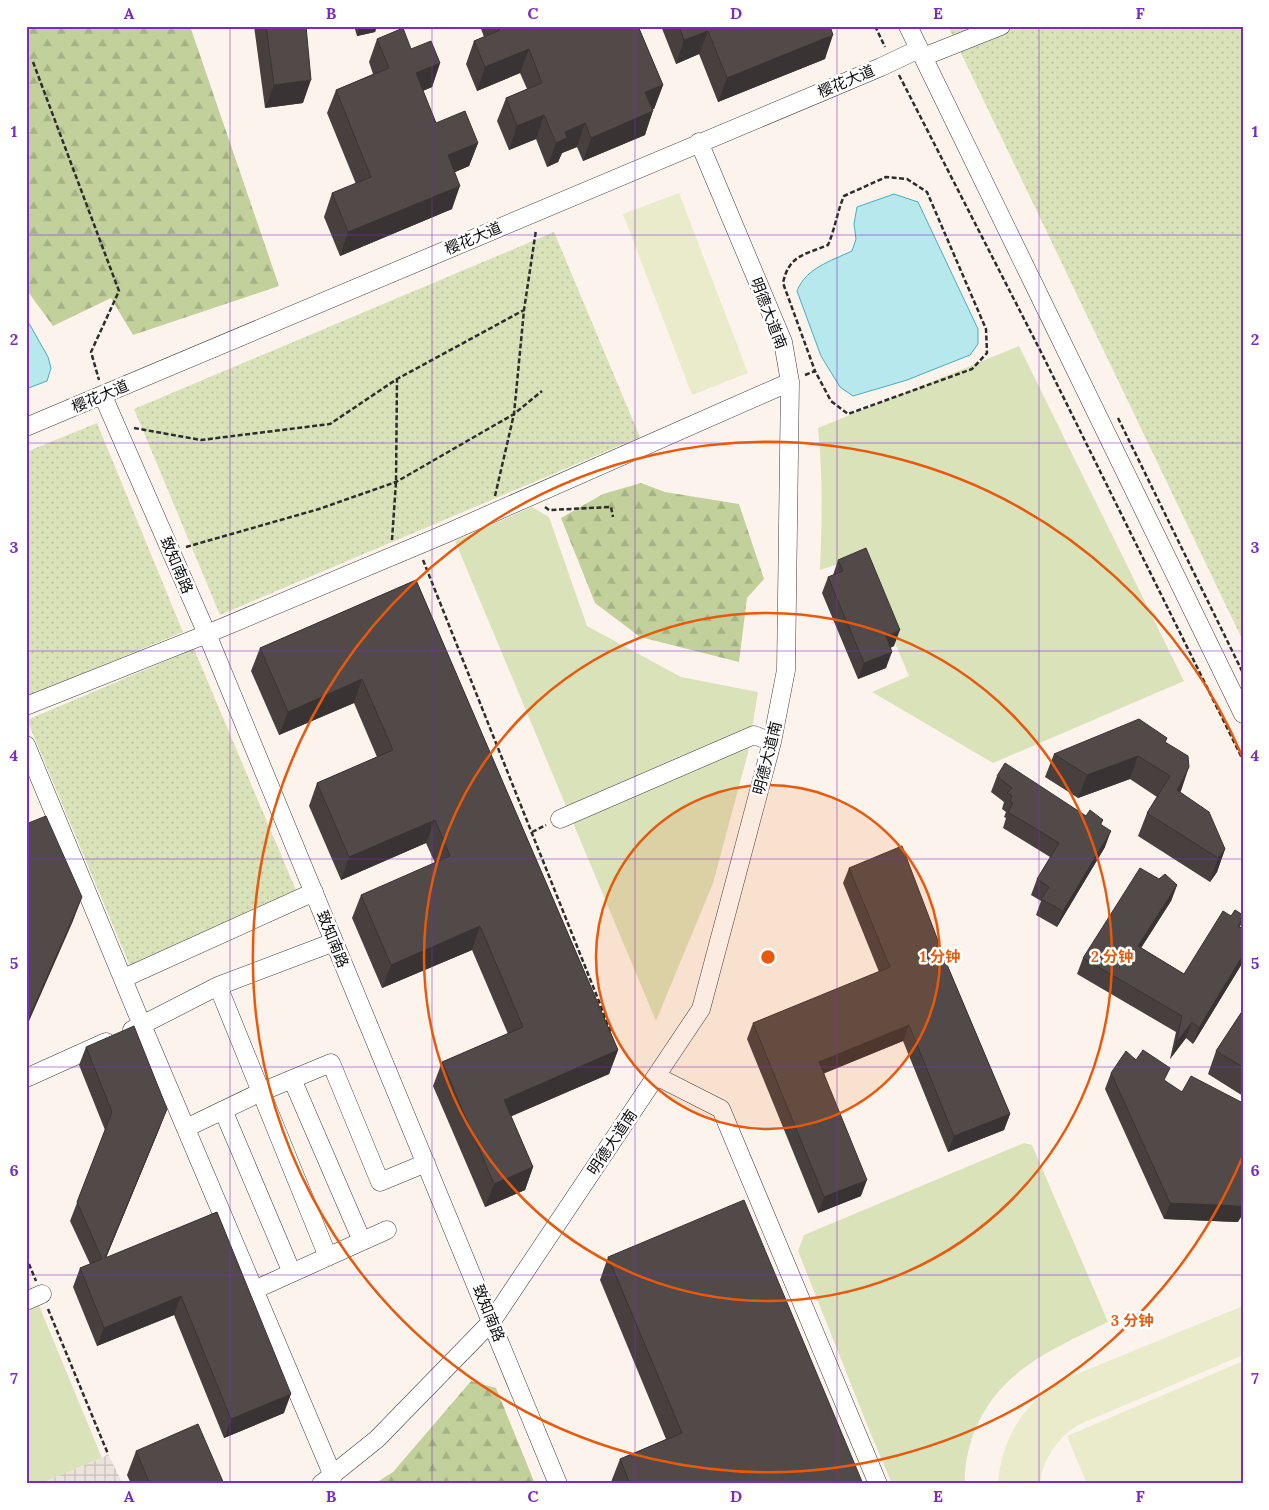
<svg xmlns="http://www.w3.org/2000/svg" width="1269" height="1510" font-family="Lora,'Noto Sans SC',serif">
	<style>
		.grass { fill: #dae2ba }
		.forest { fill: url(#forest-firs) }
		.park { fill: url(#park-dots) }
		.pitch { fill: #e9ebcb }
		.plaza { fill: url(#plaza-grid) }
		.water { fill: #b7e8ee; stroke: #47aebb }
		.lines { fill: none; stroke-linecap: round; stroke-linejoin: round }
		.minor-casing { stroke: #3e3e3e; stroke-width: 19 }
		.path { stroke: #2d2d2d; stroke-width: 2.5; stroke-dasharray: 5 2.5; stroke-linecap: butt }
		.minor { stroke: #fff; stroke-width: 18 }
		.wall { fill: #47403f }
		.shaded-wall { fill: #393433 }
		.building { fill: #524a49; stroke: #393433 }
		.grid { fill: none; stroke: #7b2cbf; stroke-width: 1; stroke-opacity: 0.55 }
		.ring { fill: none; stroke: #e8590c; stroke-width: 2.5 }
		.labels { text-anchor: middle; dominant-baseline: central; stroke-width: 5; stroke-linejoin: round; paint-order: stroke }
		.street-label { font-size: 15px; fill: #0b0b0b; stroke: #fff }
		.centre { fill: #e8590c; stroke: #fff; stroke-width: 2.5 }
		.ring-label { font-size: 15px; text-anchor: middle; font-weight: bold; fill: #e8590c; stroke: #fff; stroke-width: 5; stroke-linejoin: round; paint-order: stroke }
		.neatline { fill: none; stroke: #7b2cbf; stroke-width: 2 }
		.grid-label { font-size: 16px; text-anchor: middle; font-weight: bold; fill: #7b2cbf }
	</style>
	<defs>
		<pattern id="forest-firs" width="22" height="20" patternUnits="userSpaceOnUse" patternTransform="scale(1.25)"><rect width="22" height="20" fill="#c2d19b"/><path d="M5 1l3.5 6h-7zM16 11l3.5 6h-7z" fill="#a5b284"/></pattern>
		<pattern id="park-dots" width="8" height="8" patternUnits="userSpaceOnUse" patternTransform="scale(1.25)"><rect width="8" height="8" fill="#dae2ba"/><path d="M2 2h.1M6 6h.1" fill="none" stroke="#bac19f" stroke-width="1.8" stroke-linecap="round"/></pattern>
		<pattern id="plaza-grid" width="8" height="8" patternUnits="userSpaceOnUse" patternTransform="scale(1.25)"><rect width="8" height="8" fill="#ebe3dc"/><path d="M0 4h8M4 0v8" fill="none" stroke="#c8c1bb"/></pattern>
	</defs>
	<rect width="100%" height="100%" fill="#fcf4ec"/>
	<!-- grass -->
	<path class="grass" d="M1019 346 1184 681 993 763 872 692 909 676 859 557 820 570C822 522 823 476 818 428Z
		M532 507 549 517 587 626 681 677 758 692 748 753 713 883 656 1021 455 541Z
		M1024 1143 1032 1145 1108 1322C1051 1350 997 1371 973 1435 968 1450 964 1467 965 1484H892L870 1432 798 1251 804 1235Z
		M26 1274 102 1458 39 1484H26Z"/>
	<!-- forest -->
	<path class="forest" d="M26 26H190L279 286 133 335 111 298 53 326 26 289Z
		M641 483 665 492 739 504 764 579 747 598 739 662 640 637 595 603 561 518 603 494Z
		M471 1381 496 1388 535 1484H374L393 1472Z"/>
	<!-- park -->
	<path class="park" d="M948 26H1243V641Z
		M554 232 640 437 220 615 134 409Z
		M97 423 183 632 26 697V452Z
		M194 649 298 895 130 966 27 720Z"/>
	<!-- pitch -->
	<path class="pitch" d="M679 193 748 373 692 395 623 214Z
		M1243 1306V1355L1078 1425C1057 1439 1043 1458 1040 1484H998C1001 1439 1024 1403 1062 1380Z
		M1243 1361V1484H1087L1067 1436Z"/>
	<!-- plaza -->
	<path class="plaza" d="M108 1454 123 1484H39L102 1458Z"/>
	<!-- water -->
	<path class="water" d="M894 194 918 202 978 329V344L970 355 907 380 853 396 840 387 821 356 797 291C806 268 831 261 852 251L856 239 854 224 857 207Z
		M26 318 48 357 51 368 47 381 26 389Z"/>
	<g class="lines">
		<!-- minor casing -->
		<g class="minor-casing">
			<path id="minor" d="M908 26 1243 714
				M923 57 1001 26
				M103 396 207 634 558 1484
				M26 427 881 67 919 49
				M26 706 207 634 445 534 790 382
				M26 745 142 1025 333 1476
				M560 819 754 735 772 742
				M334 942 218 986 261 1092 331 1063 380 1182 426 1163
				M124 978 314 892
				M132 1030 218 986
				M656 1076 721 1109 878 1484
				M26 1078 106 1042
				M292 1079 362 1241
				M223 1110 292 1273
				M186 1128 261 1092 328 1257
				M254 1290 387 1230
				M26 1301 42 1294
				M321 1484 377 1439 492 1321 701 1009 772 742 786 670 790 382 783 342 699 142"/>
		</g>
		<!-- path -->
		<path class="path" d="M875 26 885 47
			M33 62 119 291 91 352 99 380
			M899 75 1041 352 1243 760
			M805 375 815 371 831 401 848 414 972 369 987 353 986 329 927 192 907 179 886 177 844 196C837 212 835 229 828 245 804 255 789 255 783 283L815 371
			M1118 418 1243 673
			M134 428 201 440 330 424 397 379 524 310
			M495 496 514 414 524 310 536 230
			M545 507 549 510 611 507 613 517
			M392 540 396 482 397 379
			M186 547 319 509 396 482 514 414 542 391
			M423 560 612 1034
			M532 832 546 825
			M26 1257 36 1281
			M48 1309 108 1454"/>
		<!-- minor -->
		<use href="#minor" class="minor"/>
	</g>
	<!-- wall -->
	<path class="wall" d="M254 26H313L306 28 303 103 265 108Z
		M354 26H377L375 32 357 36Z
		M480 26H638L663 85 654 109H652L645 135 583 161 577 147 562 153 558 162 547 167 536 139 509 150 497 121 506 98 527 89 520 73 477 91 466 64 474 41 484 37Z
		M661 26H830L825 59 718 102 699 54 676 64Z
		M377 39 411 49 440 63 432 87 423 91 436 123 478 143 469 166 455 172 452 209 340 256 324 217 332 193 356 184 327 113 336 90 373 74 369 62Z
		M838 560 894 646 890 648 886 668 858 679 822 593 828 577 833 575Z
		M416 580 618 1050 609 1074 511 1116 533 1167 525 1190 485 1207 433 1086 442 1062 508 1034 472 950 382 988 352 918 361 895 435 863 426 843 341 880 309 806 317 783 377 757 354 703 279 735 251 671 260 648Z
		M1167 738 1165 742 1180 792 1225 849 1217 872 1210 882 1138 836 1147 813 1157 797 1130 779 1078 798 1045 777 1054 754Z
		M997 776 1086 816 1103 820 1101 825 1105 847 1057 927 1036 915 1041 901 1031 895 1037 879 1050 857 1003 828 1006 818 1004 817 1006 812 1002 809 1004 802 991 792Z
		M849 868 948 967 1010 1114 1004 1130 948 1152 903 1041 824 1073 861 1196 818 1213 747 1039 753 1023 879 972 843 883Z
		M1159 879 1177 885 1171 901 1141 948 1184 974 1231 916 1243 915V920L1240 927 1243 929V962L1193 1044 1186 1038 1170 1059 1176 1032 1077 974 1083 958Z
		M1243 1010V1096L1208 1074 1216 1051Z
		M86 1047 160 1127 106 1258 217 1212 284 1413 224 1438 174 1315 97 1346 73 1287 80 1268 90 1264 70 1221 105 1130 79 1065Z
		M1136 1060 1165 1081 1238 1222 1164 1219 1105 1089 1111 1073Z
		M608 1257 863 1484H612L611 1482 620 1459 666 1439 600 1280Z
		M136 1451 224 1484H131L127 1475Z"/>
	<!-- shaded-wall -->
	<path class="shaded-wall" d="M360 26H377L375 32 357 36Z
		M708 31 699 54 676 64 684 40Z
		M833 35 825 59 718 102 727 78Z
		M529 49 520 73 477 91 485 67Z
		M440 63 432 87 407 97 416 73Z
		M311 80 303 103 265 108 274 85Z
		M663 85 654 109 637 116 645 92Z
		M653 111 645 135 583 161 591 138Z
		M544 115 536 139 509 150 517 126Z
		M585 123 577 147 562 153 558 162 547 167 556 143 565 132Z
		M478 143 469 166 439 179 448 155Z
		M460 186 452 209 340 256 348 232Z
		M900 630 894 646 880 652 886 636Z
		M892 652 886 668 858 679 864 663Z
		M362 679 354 703 279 735 288 712Z
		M1138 756 1130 779 1078 798 1087 775Z
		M1189 767 1181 791 1168 813 1177 790Z
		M435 820 426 843 341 880 349 857Z
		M1111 831 1105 847 1057 927 1063 911Z
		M1225 849 1217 872 1210 882 1218 858Z
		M1177 885 1171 901 1132 962 1138 946Z
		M82 897 73 921 26 1028V1024Z
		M480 926 472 950 382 988 391 965Z
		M1243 955V962L1193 1044 1199 1028Z
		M1192 1022 1186 1038 1170 1059 1176 1043Z
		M909 1025 903 1041 813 1078 819 1062Z
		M618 1050 609 1074 496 1123 504 1100Z
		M167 1109 160 1127 98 1277 105 1258Z
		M1010 1114 1004 1130 948 1152 954 1136Z
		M533 1167 525 1190 485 1207 494 1184Z
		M867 1180 861 1196 818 1213 824 1197Z
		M1170 1203 1243 1206V1214L1238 1222 1164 1219Z
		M181 1296 174 1315 97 1346 104 1328Z
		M291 1394 284 1413 224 1438 231 1419Z"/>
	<!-- building -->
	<path class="building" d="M266 26H306L311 80 274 85Z
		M498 26H638L663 85 645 92 653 111 591 138 585 123 565 132 567 138 556 143 544 115 517 126 506 98 542 83 529 49 485 67 474 41 500 30Z
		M679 26H830L833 35 727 78 708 31 684 40Z
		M403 28 411 49 431 41 440 63 416 73 436 123 465 111 478 143 448 155 460 186 348 232 332 193 371 177 336 90 389 68 377 39Z
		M866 548 900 630 886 636 892 652 864 663 828 577 843 571 838 560Z
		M416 580 618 1050 504 1100 533 1167 494 1184 442 1062 523 1027 480 926 391 965 361 895 450 856 435 820 349 857 317 783 393 750 362 679 288 712 260 648Z
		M1139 719 1167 738 1165 742 1188 756 1189 767 1177 790 1209 812 1225 849 1218 858 1147 813 1170 776 1138 756 1087 775 1054 754Z
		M1005 763 1086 816 1090 810 1103 820 1100 824 1111 831 1063 911 1041 899 1049 887 1037 879 1059 843 1008 812 1013 803 1010 801 1012 796 1007 793 1012 788 997 776Z
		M46 816 82 897 26 1024V899L28 893 26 888V824Z
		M902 846 948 967 1010 1114 954 1136 909 1025 819 1062 867 1180 824 1197 753 1023 890 967 849 868Z
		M1140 868 1159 879 1165 874 1177 885 1138 946 1184 974 1223 911 1231 916 1235 910 1243 915V918L1238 926 1243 929V955L1199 1028 1192 1022 1176 1043 1182 1016 1083 958Z
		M1243 1010V1067L1216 1051Z
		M134 1026 167 1109 105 1258 217 1212 291 1394 231 1419 181 1296 104 1328 80 1268 102 1259 77 1202 112 1112 86 1047Z
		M1143 1050 1170 1068 1164 1080 1182 1092 1191 1076 1243 1103V1206L1170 1203 1111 1073 1126 1051 1136 1060Z
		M744 1200 863 1484H630L620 1459 682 1433 608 1257Z
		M198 1424 224 1484H150L136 1451Z"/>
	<!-- grid -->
	<path class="grid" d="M230 26V1484M432 26V1484M635 26V1484M837 26V1484M1039 26V1484M26 235H1243M26 443H1243M26 651H1243M26 859H1243M26 1067H1243M26 1275H1243"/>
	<!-- distance rings -->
	<circle cx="768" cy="957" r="172" fill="#e8590c" fill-opacity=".12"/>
	<g class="ring">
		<circle cx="768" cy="957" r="172"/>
		<circle cx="768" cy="957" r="344"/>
		<path d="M1242 1158A515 515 0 1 1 1242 756"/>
	</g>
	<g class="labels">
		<!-- street labels -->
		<g class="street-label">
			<text transform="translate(846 81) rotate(-23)">樱花大道</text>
			<text transform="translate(473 238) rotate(-23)">樱花大道</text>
			<text transform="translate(769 313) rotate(69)">明德大道南</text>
			<text transform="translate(100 396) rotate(-23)">樱花大道</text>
			<text transform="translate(177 565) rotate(67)">致知南路</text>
			<text transform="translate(767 758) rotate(-76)">明德大道南</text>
			<text transform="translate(333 939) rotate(68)">致知南路</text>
			<text transform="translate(612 1142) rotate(-56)">明德大道南</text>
			<text transform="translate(489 1313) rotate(68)">致知南路</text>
		</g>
	</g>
	<circle cx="768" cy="957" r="8" class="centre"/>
	<g class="ring-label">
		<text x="940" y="962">1 分钟</text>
		<text x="1112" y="962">2 分钟</text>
		<text x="1132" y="1326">3 分钟</text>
	</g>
	<!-- border -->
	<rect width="1269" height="1510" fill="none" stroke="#ffffff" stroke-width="55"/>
	<rect x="28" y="28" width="1214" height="1454" class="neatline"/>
	<g class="grid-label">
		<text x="129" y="19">A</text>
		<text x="331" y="19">B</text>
		<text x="533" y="19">C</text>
		<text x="736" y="19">D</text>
		<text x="938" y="19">E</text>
		<text x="1140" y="19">F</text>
		<text x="14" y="137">1</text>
		<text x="1255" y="137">1</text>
		<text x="14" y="345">2</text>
		<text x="1255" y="345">2</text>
		<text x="14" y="553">3</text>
		<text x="1255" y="553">3</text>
		<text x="14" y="761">4</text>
		<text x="1255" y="761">4</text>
		<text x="14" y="969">5</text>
		<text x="1255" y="969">5</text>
		<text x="14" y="1176">6</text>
		<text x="1255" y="1176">6</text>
		<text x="14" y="1384">7</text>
		<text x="1255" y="1384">7</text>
		<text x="129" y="1502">A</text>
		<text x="331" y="1502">B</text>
		<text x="533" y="1502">C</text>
		<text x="736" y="1502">D</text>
		<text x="938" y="1502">E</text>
		<text x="1140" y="1502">F</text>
	</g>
</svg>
